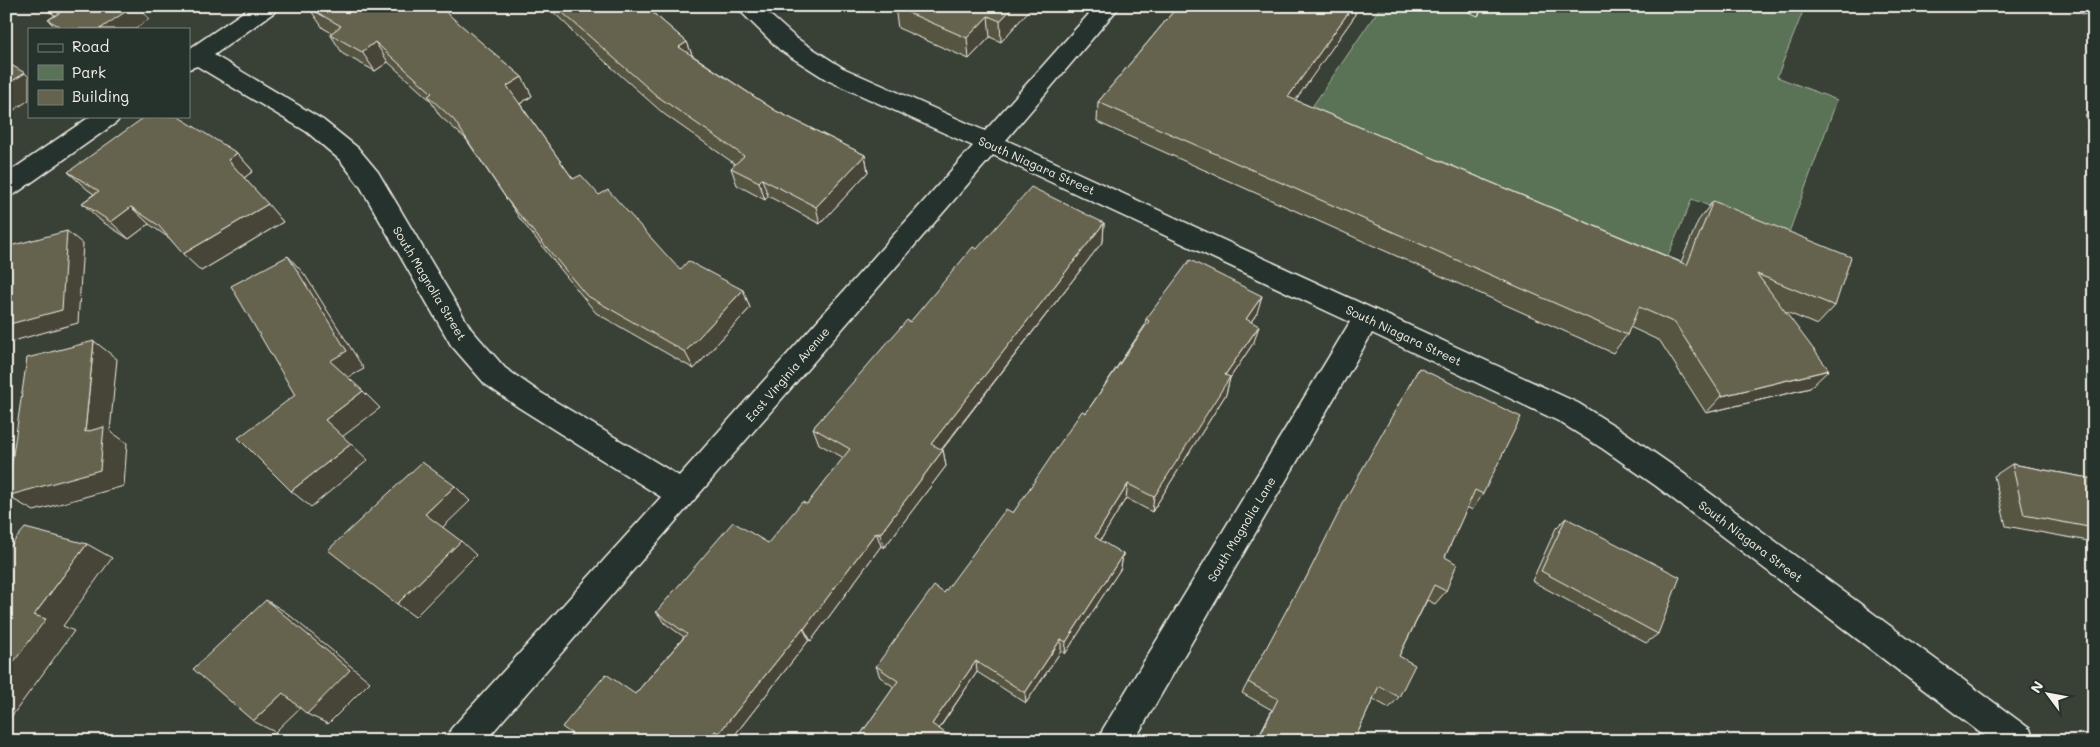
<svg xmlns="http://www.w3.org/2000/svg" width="2100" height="747" font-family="Mali,sans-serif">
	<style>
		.green { fill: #5a7257; stroke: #a7b2a0 }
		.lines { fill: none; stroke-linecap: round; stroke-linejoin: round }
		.minor-casing { stroke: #f4f1e8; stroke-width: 3 }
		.minor { fill: #26332d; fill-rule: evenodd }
		.wall { fill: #575443; stroke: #f4f1e8 }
		.shaded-wall { fill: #474537; stroke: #f4f1e8 }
		.building { fill: #65624e; stroke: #f4f1e8 }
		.labels { text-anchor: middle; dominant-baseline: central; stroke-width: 4.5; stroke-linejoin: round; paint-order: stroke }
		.street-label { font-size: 12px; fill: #f4f1e8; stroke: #26332d }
	</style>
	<rect width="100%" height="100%" fill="#394137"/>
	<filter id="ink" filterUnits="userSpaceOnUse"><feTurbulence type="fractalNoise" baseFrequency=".02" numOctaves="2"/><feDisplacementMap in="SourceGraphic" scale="10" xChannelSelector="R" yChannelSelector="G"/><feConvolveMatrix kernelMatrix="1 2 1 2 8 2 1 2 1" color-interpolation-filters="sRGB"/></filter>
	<g filter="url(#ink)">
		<!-- green -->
		<path class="green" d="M1381 6H1805L1777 77 1837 100 1787 238 1692 199 1661 272 1303 120Z"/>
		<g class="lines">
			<!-- minor casing -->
			<g class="minor-casing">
				<path id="minor" d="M252 6H279L276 11 214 55 323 120 358 148 378 172 471 329 505 368 538 391 679 476 973 146 827 80 780 50 735 6H760L796 38 843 68 985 131 1096 6H1120L1006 140 1578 403 1623 431 1676 468 2030 729 2034 741H1991L1656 486 1603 449 1558 421 1372 333 1134 741H1099L1103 729 1350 322 993 155 485 741H447L451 729 661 497 518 407 485 384 451 345 360 186 340 160 307 132 197 66 189 69V49Z
					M91 116H121L117 122 15 194 6 196V174Z"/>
			</g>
			<!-- minor -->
			<use href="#minor" class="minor"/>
		</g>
		<!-- wall -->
		<path class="wall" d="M39 6H140L139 7 149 19 135 29H57L48 20 55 15Z
			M309 6H437L522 77 532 96 520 104 573 179 599 195 680 270 743 290 750 308 694 369 596 313 520 219 466 139 440 116 430 100 388 62 375 71 343 54 330 34 332 33 323 28 309 8 310 7Z
			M547 6H645L687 42 692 55 776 111 865 155 868 172 820 224 768 196 765 200 737 185 731 168 735 164 664 114 572 32 570 28Z
			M1033 6 1001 42 990 37 969 59 898 28 895 7Z
			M1178 6H1357L1354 17 1295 100 1681 262 1698 221 1713 201 1835 306 1817 325 1784 311 1810 388 1706 413 1660 341 1630 327 1627 335 1613 353 1097 122 1098 102Z
			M1454 6H1484L1478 16Z
			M2079 6H2094V17L2079 13Z
			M2094 108V139L2085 116Z
			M237 153 253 171 244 178 283 222 201 271 169 238 149 224 129 239 101 221 82 203 94 194 88 190 68 172Z
			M1104 223 1103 241 942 450H943L946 466 884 548 881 546 811 641 809 640 730 741H566L635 694 684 637 666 624 656 612 768 543 807 504 844 458 819 444 813 428 977 249Z
			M1257 313 1251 322 1254 342 1230 378 1226 394 1152 512 1126 498 1100 541 1123 554 1121 568 1065 654 1061 651 1026 703 977 672 939 729 856 741 894 687 880 677 876 666 944 593 1013 513 1086 413 1145 325 1146 319Z
			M1419 368 1483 494 1472 510 1467 507 1445 557 1446 591 1435 604 1427 600 1399 656V697L1389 708 1373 699 1354 741H1256L1272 710 1242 693 1248 682 1304 582Z
			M2012 464 2094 479V542L2006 526 1994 476Z
			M1566 518 1658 634 1646 643 1532 581 1556 528Z"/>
		<!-- shaded-wall -->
		<path class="shaded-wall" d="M129 6H140L139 7 149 19 135 29H100Z
			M1014 6H1033L1001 42 1000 21Z
			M1353 6H1357L1354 17 1283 118 1288 97Z
			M1482 6H1484L1478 16Z
			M988 16 990 37 969 59 967 38Z
			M375 42 388 62 375 71 362 52Z
			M687 42 694 60 679 47Z
			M25 73 29 77V100L8 114 6 112V85Z
			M522 77 532 96 518 105 507 86Z
			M237 153 253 171 244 178 228 160Z
			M865 155 868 172 820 224 816 207Z
			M762 179 768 196 765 200 759 182Z
			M268 204 283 222 201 271 183 254Z
			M131 207 149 224 129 239 111 222Z
			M1104 223 1103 241 934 459 931 444Z
			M67 231 83 244 78 323 6 343V325Z
			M288 256 305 275 364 369 347 378 330 361Z
			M743 290 750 308 694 369 685 352Z
			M1262 296 1257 313 1241 336 1246 319Z
			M1259 326 1254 342 1230 378 1226 394 1152 512 1154 497 1225 375Z
			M94 341 117 359 110 431 127 443 124 486 34 511 7 496 85 432Z
			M1829 370 1810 388 1706 413 1722 396Z
			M363 391 380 408 342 437 325 420Z
			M351 444 368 460 311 507 291 491Z
			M943 450 946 466 884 548 880 534Z
			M1128 484 1126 498 1094 551 1095 537Z
			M455 486 470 501 441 529 425 514Z
			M876 532 881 546 811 641 804 629Z
			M461 541 476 555 415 617 397 604Z
			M87 544 112 558 63 626 74 631 6 724V672L34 615Z
			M1123 554 1121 568 1065 654 1066 642Z
			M266 600 287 613 370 682 328 724 307 714Z
			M803 628 809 640 730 741H726L719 733Z
			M1061 639V651L1026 703 1025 693Z
			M976 661 977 672 935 734 932 724Z
			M283 693 304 704 275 732 253 721Z
			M715 731 724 740V741H707Z"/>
		<!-- building -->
		<path class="building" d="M52 6H134L100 29H64L48 20 61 12Z
			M311 6H437L441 8 522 77 507 86 573 179 581 175 599 195 608 190 680 270 688 261 743 290 685 352 586 295 508 201 454 120 428 96 432 93 375 42 362 52 330 34 341 26 309 8Z
			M558 6H645L687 42 679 47 776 111 865 155 816 207 762 179 759 182 731 168 744 156 657 96 563 13 565 12Z
			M896 6H1014L1000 21 988 16 967 38 895 7Z
			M1178 6H1353L1288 97 1687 265 1713 201 1851 257 1835 306 1757 274 1829 370 1722 396 1675 323 1639 307 1627 335 1098 102Z
			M6 62 25 73 6 85Z
			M146 116H177L237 153 228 160 268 204 183 254 158 225 131 207 111 222 82 203 99 191 68 172Z
			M1031 187 1104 223 931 444 943 450 880 534 876 532 804 629 803 628 719 733 715 731 707 741H566L572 734 562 727 606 674 635 694 687 634 656 612 733 522 768 543 802 502 807 504 850 449 813 428 907 320 910 322 973 247 977 249Z
			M67 231 62 310 6 325V247Z
			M288 256 347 351 330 361 363 391 325 420 351 444 291 491 238 438 295 395 231 286Z
			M1190 260 1262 296 1246 319 1259 326 1225 375 1230 377 1154 497 1128 484 1095 537 1123 554 1066 642 1061 639 1025 693 976 661 932 724 957 741H856L898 681 876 666 934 586 944 593 1006 509 1013 513 1082 411 1086 413 1149 321 1146 319Z
			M94 341 85 432 104 427 100 470 7 496 27 358Z
			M1419 368 1521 417 1483 494 1475 490 1445 557 1457 564 1446 591 1434 585 1399 656 1415 665 1399 697 1379 686 1354 741H1257L1278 699 1248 682 1302 581 1304 582 1346 498Z
			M422 462 455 486 425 514 461 541 397 604 328 550Z
			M2012 464 2094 479V528L2024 515Z
			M1566 518 1680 577 1658 634 1541 571Z
			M25 528 87 544 34 615 46 619 6 672V551Z
			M266 600 350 670 307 714 283 693 253 721 193 669Z"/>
	</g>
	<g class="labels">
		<!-- street labels -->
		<g class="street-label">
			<text transform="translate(1037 165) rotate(24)">South Niagara Street</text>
			<text transform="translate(430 283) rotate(59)">South Magnolia Street</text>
			<text transform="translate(1404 335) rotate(25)">South Niagara Street</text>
			<text transform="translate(787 374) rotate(-49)">East Virginia Avenue</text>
			<text transform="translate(1241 529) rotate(-59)">South Magnolia Lane</text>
			<text transform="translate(1751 541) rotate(37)">South Niagara Street</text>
		</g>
	</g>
	<!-- margin -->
	<rect width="2100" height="747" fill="none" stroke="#26332d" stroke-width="25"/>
	<rect x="12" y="12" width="2075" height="722" fill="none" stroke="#f4f1e8" stroke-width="2" filter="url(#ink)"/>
	<!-- legend -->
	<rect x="28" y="28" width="162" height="90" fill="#26332d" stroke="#787f78"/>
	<rect x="38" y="44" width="25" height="8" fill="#26332d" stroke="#787f78"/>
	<text x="72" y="52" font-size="15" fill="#f4f1e8">Road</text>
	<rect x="38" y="65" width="25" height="15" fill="#5a7257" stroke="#787f78"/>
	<text x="72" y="78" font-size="15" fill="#f4f1e8">Park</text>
	<rect x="38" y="90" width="25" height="15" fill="#65624e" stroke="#787f78"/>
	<text x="72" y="102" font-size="15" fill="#f4f1e8">Building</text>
	<!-- north arrow -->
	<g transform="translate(2048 694) rotate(302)" stroke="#26332d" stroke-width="4" paint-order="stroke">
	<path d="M0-4L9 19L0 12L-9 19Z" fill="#f4f1e8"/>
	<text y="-8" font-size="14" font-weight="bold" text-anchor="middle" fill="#f4f1e8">N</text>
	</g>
</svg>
